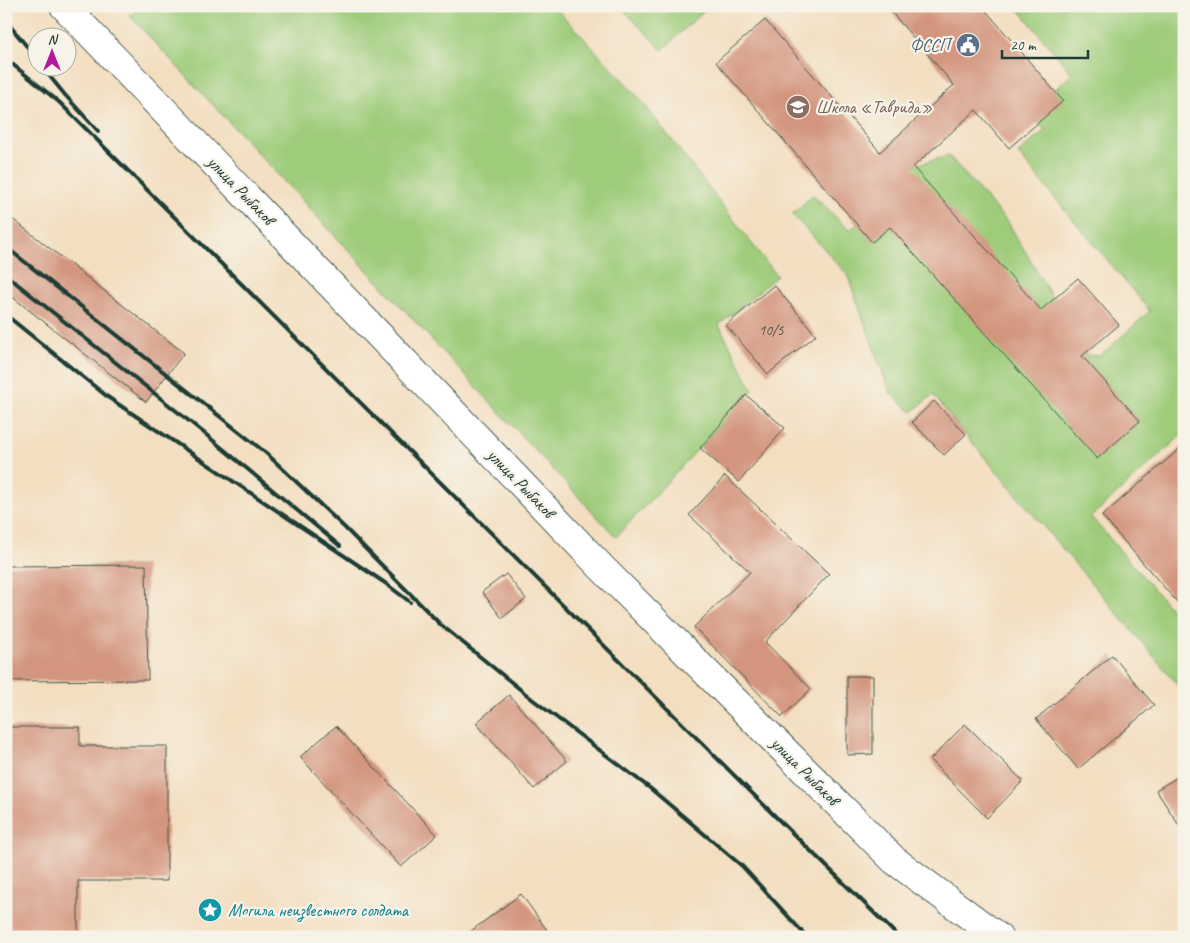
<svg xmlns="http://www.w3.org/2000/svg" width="1190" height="943" font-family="Caveat,sans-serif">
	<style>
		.green { fill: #9ecc7a; stroke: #5e8457 }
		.building { fill: #d3957e }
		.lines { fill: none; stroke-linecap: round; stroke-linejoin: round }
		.minor-casing { stroke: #3f5549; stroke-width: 30 }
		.minor { stroke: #fff; stroke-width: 28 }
		.rail { stroke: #1f3d34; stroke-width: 4 }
		.labels { text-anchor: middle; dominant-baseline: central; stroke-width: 4.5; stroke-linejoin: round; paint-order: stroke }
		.number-label { font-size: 15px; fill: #4c5346 }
		.service-label { font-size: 18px; fill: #4e5e75; stroke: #f7f3e8; text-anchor: end }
		.education-label { font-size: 18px; fill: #785e54; stroke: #f7f3e8; text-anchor: start }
		.street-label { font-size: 18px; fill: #1f3d34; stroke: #f7f3e8 }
		.culture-label { font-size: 18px; fill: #0d838f; stroke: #f7f3e8; text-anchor: start }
	</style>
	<rect width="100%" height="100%" fill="#f7f3e8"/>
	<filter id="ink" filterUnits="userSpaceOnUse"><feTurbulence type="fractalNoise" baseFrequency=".02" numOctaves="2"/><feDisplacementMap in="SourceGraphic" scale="10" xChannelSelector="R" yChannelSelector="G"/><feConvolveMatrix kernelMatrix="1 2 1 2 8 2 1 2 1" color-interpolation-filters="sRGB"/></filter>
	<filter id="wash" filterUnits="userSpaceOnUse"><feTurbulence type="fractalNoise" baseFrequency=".0096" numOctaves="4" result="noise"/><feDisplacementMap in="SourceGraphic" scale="20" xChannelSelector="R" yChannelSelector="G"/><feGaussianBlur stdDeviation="1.12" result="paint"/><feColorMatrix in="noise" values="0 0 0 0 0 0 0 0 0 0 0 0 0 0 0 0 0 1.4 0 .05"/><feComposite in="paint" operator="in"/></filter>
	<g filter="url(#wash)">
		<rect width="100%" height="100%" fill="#f3dec0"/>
		<!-- green -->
		<path class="green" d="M141 6H554L640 99 777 276 719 325 753 390 616 537 130 16Z
			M620 6H709L662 50Z
			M1016 6H1184V433L1091 517 1184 624V692L969 439 933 395 912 412 890 393 847 274 792 214 813 195 849 230 869 217 903 168 949 156 1009 224 1086 355 1100 356 1150 311 1018 154 1045 130 1030 113 1072 74Z"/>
		<g id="blocks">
			<!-- building -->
			<path class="building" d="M886 6H982L1063 101 1009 148 976 110 913 167 1041 310 1078 278 1119 325 1082 356 1140 421 1097 459 890 227 872 242 716 62 765 20 880 152 954 85Z
				M6 214 184 353 146 402 6 292Z
				M774 285 816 335 768 374 726 325Z
				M746 395 785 428 739 482 700 448Z
				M934 401 966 434 944 455 912 422Z
				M1184 445V610L1102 516Z
				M725 476 829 574 765 642 811 689 782 717 694 627 750 572 689 515Z
				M146 565 148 680 6 681V566Z
				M506 574 526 599 502 618 482 592Z
				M1112 655 1154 705 1078 769 1036 719Z
				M847 676H873V754L847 755Z
				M509 695 567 761 534 789 476 723Z
				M965 724 1023 781 987 818 930 760Z
				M336 726 437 835 401 867 300 757Z
				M6 727H80V746H167V881H78V937H6Z
				M1184 773V833L1156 790Z
				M521 894 552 937H463Z"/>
		</g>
	</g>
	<g filter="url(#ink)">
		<use href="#blocks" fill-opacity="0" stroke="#3f5549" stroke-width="1"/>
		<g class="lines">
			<!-- minor casing -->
			<g class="minor-casing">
				<path id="minor" d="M64 6 602 568 894 860 998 937"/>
			</g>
			<!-- minor -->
			<use href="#minor" class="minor"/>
			<!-- rail -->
			<path class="rail" d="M6 21 38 60
				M6 59 59 102 778 819 899 937
				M43 68 65 95 98 131
				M6 247 266 453 345 528 440 624 532 699 651 789 742 866 807 937
				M6 275 204 433 340 546
				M6 315 109 398 385 583 410 602"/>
		</g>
	</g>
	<!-- icons -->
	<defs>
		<g id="civic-disc" transform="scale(1.25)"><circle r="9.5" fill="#5c6f8a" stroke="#f7f3e8"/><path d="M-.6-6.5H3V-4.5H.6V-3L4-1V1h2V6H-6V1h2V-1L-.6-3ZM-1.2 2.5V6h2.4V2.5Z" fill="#fff"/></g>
		<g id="school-disc" transform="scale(1.25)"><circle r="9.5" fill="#8d6e63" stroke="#f7f3e8"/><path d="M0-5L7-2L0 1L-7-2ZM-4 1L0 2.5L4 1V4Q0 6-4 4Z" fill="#fff"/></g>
		<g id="sight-disc" transform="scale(1.25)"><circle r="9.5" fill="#0f9aa8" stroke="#f7f3e8"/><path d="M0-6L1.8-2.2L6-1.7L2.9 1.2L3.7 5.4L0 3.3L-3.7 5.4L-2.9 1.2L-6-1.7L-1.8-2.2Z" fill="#fff"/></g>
	</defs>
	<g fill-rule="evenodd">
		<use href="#civic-disc" x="968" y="45"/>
		<use href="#school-disc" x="798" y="107"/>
		<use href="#sight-disc" x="210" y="910"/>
	</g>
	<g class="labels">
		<!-- number labels -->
		<g class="number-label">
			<text x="771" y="330">10/5</text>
		</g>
		<!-- service labels -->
		<g class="service-label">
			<text x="950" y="45">ФССП</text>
		</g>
		<!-- education labels -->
		<g class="education-label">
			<text x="816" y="107">Школа «Таврида»</text>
		</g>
		<!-- street labels -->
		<g class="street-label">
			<text transform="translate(241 190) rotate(46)">улица Рыбаков</text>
			<text transform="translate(521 483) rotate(46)">улица Рыбаков</text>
			<text transform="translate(805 771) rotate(45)">улица Рыбаков</text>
		</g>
		<!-- culture labels -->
		<g class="culture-label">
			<text x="228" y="910">Могила неизвестного солдата</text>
		</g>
	</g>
	<!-- margin -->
	<rect width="1190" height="943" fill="none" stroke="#f7f3e8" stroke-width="25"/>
	<!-- north arrow -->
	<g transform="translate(52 52)"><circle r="24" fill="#f7f3e8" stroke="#a1aaa0"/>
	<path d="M0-4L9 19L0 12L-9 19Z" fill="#b5179e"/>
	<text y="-8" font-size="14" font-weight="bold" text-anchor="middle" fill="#1f3d34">N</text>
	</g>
	<!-- scale -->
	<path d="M1002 50v8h86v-8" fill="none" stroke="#1f3d34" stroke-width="2.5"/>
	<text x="1010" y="50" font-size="15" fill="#1f3d34" stroke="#f7f3e8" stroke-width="4" paint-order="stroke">20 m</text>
</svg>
